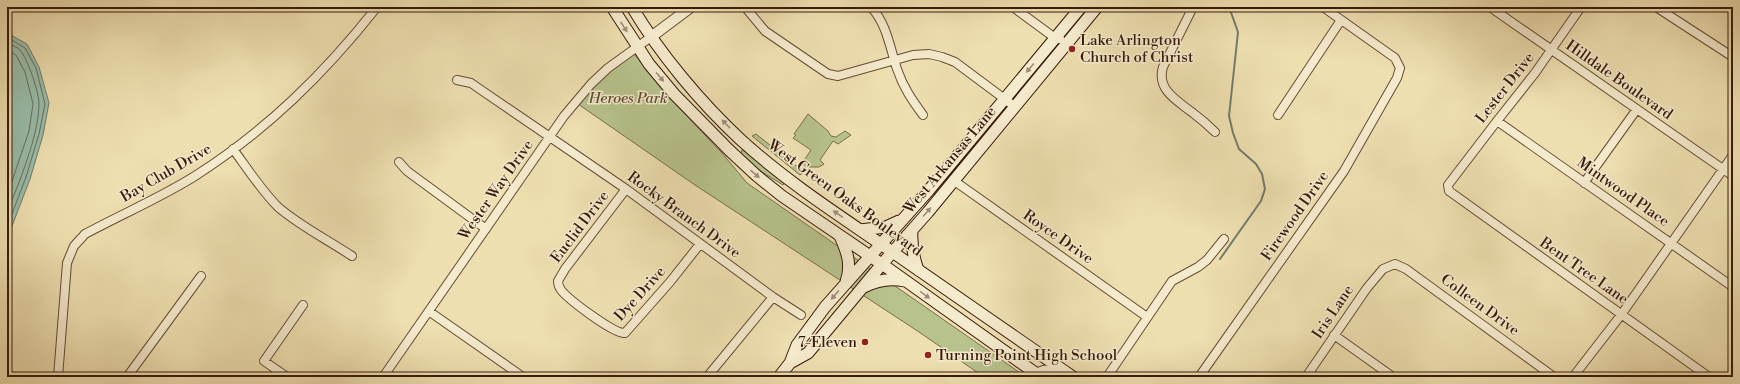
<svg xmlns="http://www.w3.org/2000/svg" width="1740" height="384" font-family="'Libre Bodoni',serif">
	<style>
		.green { fill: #b7c28c; stroke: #786e4c }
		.water { fill: #99bdab; stroke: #727c6c }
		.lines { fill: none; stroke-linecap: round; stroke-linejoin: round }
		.shore { stroke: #686c5c; stroke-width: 1 }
		.stream { stroke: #727c6c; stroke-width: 2 }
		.minor-casing { stroke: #664b36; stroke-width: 10 }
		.tertiary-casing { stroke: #664b36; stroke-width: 12 }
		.secondary-casing { stroke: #381a0d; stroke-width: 13 }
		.minor { stroke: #f4eacc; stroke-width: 8 }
		.tertiary { stroke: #f4eacc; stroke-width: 10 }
		.secondary { stroke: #f4eacc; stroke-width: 11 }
		.oneway { fill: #9f8c76 }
		.poi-dot { fill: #8f2418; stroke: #f4eacc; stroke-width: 1.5 }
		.labels { text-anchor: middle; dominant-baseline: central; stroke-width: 3; stroke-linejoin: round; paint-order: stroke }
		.poi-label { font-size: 15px; fill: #381a0d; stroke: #f4eacc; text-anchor: start }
		.street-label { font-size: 15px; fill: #381a0d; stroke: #f4eacc }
		.park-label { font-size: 15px; font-style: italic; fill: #5e4c33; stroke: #f4eacc }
	</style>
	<rect width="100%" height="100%" fill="#eedfb0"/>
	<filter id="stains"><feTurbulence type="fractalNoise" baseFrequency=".005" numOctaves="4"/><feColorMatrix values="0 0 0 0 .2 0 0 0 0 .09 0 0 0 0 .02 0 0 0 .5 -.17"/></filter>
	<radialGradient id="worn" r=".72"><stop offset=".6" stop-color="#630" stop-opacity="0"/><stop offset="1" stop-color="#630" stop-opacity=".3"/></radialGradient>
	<!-- green -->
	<path class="green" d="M634 54 671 99 721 152 747 183 1026 377H984L919 332 695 185 578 104C595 82 610 69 634 54Z
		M808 114 828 131 831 136 836 137 845 131 851 135 838 144 833 141 820 160 824 164 819 167H810L800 175 752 136 756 134 799 168 811 150 793 138 796 135 794 134Z
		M742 150 746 152 785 183 783 185C769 176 751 167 741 153Z"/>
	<!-- water -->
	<path class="water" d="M7 33 27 44 39 67 49 103 43 135 30 179 7 239Z"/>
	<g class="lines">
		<!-- shore -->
		<path class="shore" d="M7 37 25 48 36 68 45 104 39 134 26 177 7 227
			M7 43C11 45 17 47 20 50 27 57 40 95 39 105 38 138 19 182 7 213
			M7 50 16 55 25 72 33 104 29 131 7 196"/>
		<!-- stream -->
		<path class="stream" d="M1220 259 1261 201 1265 189 1262 174 1256 164 1239 149 1233 133 1229 116 1238 32 1229 7"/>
		<!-- minor casing -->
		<g class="minor-casing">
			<path id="minor" d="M745 7 765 31 828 74 838 76 913 55 929 54 942 57 955 62 1014 106
				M871 7C887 24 890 48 897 69 903 87 912 100 923 115
				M1013 7 1055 38 1060 39
				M1193 7 1163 67C1156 90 1178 101 1193 113 1201 119 1208 125 1215 132
				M1490 7 1733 176
				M1581 7 1535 73 1497 121 1448 185 1449 191 1709 377
				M1656 7 1733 57
				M457 80 471 83 484 92 626 189 773 297 801 315
				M1278 115 1341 20
				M1497 121 1733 287
				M233 149C247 168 261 190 278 207 300 226 328 240 352 256
				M399 162 407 171 486 229
				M953 180 1147 317
				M1584 183 1637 109
				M626 189 565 269 558 281C558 285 559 287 561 290 569 300 614 334 625 333L670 282 700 244
				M430 312 523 377
				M1334 335 1393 377
				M58 377 67 263 74 246 85 234C122 214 160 198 195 176 267 130 324 74 377 7
				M127 377 201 276
				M287 377 264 361 303 305
				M383 377 564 116 591 84 608 68 651 37
				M707 377 773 297
				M1107 377 1172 281 1198 267 1207 260 1224 239
				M1199 377 1344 171 1397 78 1400 68 1395 58 1323 7
				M1306 377 1367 288 1383 269 1395 264 1406 269 1554 377
				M1573 377 1621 315 1733 155"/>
		</g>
		<!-- tertiary casing -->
		<g class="tertiary-casing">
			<path id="tertiary" d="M651 37 691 7"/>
		</g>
		<!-- secondary casing -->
		<g class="secondary-casing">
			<path id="secondary" d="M612 7 649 64 674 94 729 150 757 176 782 196 889 269 1041 377
				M632 7C660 54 701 103 741 140 787 182 840 216 891 251 952 293 1012 335 1073 377
				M860 230 886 227 899 221
				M912 230C911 245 913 256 918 270
				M840 236C847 252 852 264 846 282
				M864 287C877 280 891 278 905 281
				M790 363 797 345 825 307 929 190 1081 7
				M1037 374 1045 371 1058 377
				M779 377 790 363 808 353 882 264 928 212 1097 7"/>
		</g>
		<!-- minor -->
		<use href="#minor" class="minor"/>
		<!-- tertiary -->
		<use href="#tertiary" class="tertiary"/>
		<!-- secondary -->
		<use href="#secondary" class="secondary"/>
	</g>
	<!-- one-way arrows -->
	<defs><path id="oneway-solid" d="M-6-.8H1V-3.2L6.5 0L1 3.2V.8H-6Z"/></defs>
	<g class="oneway">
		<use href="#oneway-solid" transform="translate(624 27) rotate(57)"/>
		<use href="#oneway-solid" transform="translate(1030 68) rotate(130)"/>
		<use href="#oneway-solid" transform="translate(660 77) rotate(50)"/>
		<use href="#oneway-solid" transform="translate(726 124) rotate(-134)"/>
		<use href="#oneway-solid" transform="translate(755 174) rotate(41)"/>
		<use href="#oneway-solid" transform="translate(927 212) rotate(-50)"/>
		<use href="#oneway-solid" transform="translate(838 214) rotate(-145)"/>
		<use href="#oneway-solid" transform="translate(835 295) rotate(131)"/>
		<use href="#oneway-solid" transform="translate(925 295) rotate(36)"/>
	</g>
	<!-- markers -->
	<g class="poi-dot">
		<circle cx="1072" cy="49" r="4"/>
		<circle cx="865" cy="342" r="4"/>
		<circle cx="928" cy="355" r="4"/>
	</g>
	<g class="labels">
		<!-- poi labels -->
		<g class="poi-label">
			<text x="1080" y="40">Lake Arlington<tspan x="1080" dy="17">Church of Christ</tspan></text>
			<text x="857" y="342" text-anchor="end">7-Eleven</text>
			<text x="936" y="355">Turning Point High School</text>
		</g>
		<!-- street labels -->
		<g class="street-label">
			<text transform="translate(1619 80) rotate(35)">Hilldale Boulevard</text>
			<text transform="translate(1505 88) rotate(-52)">Lester Drive</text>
			<text transform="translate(950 160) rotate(-50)">West Arkansas Lane</text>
			<text transform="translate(166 173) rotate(-30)">Bay Club Drive</text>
			<text transform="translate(496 190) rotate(-55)">Wester Way Drive</text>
			<text transform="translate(1623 192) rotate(35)">Mintwood Place</text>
			<text transform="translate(845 198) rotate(36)">West Green Oaks Boulevard</text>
			<text transform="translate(684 215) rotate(36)">Rocky Branch Drive</text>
			<text transform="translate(1295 216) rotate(-55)">Firewood Drive</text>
			<text transform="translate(580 227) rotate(-53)">Euclid Drive</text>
			<text transform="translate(1058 237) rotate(35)">Royce Drive</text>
			<text transform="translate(1584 271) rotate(35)">Bent Tree Lane</text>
			<text transform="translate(640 294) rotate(-48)">Dye Drive</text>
			<text transform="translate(1480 305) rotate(36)">Colleen Drive</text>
			<text transform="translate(1333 312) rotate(-56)">Iris Lane</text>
		</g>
		<!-- park labels -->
		<g class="park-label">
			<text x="628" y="98">Heroes Park</text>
		</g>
	</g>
	<!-- margin -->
	<rect width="1740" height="384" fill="none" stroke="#eedfb0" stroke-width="24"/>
	<rect x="8" y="8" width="1724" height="368" fill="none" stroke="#381a0d" stroke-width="2"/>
	<rect x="12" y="12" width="1716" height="360" fill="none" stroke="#381a0d"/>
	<rect width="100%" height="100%" filter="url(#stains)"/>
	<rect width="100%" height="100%" fill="url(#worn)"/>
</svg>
